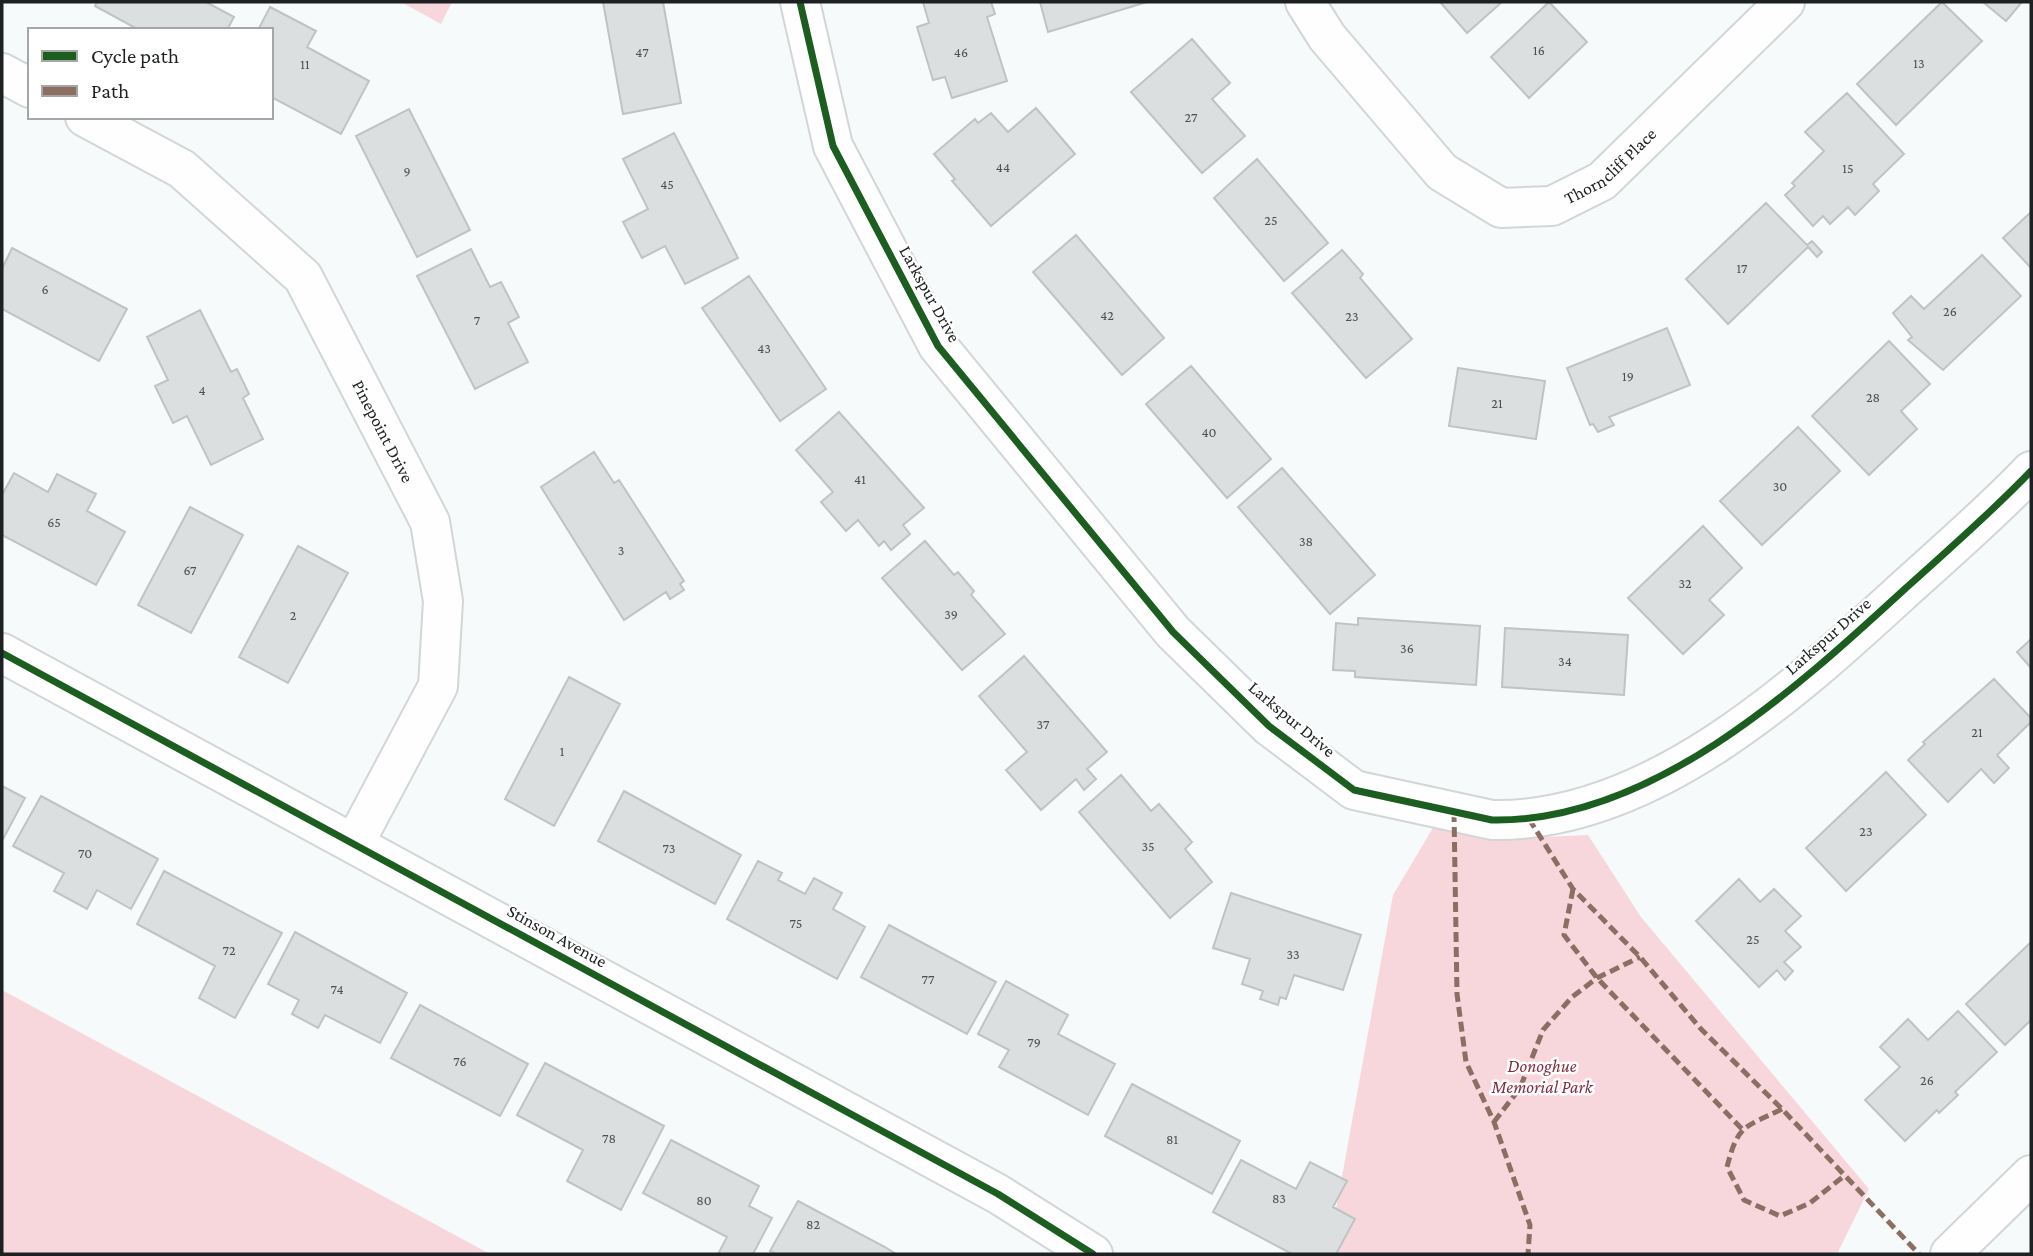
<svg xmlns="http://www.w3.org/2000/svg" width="2033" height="1256" font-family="'Crimson Pro',serif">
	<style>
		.green { fill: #f8d7dc }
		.building { fill: #dcdfdf; stroke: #c0c3c4; stroke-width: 2 }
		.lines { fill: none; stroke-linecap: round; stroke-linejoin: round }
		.minor-casing { stroke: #d3d6d6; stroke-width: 42 }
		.minor { stroke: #fefefe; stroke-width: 38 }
		.quiet { stroke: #8d6e63; stroke-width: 5; stroke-dasharray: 10 5; stroke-linecap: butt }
		.cycleway-casing { stroke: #fff; stroke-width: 11 }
		.cycleway { stroke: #1b5e20; stroke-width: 7 }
		.labels { text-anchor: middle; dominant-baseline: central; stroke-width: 5; stroke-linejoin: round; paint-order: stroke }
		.number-label { font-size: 14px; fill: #4e5050 }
		.street-label { font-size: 18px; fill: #1e2121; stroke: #fff }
		.park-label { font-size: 18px; font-style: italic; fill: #822c41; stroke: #fff }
	</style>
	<rect width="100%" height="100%" fill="#f6fafa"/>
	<!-- green -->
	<path class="green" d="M401 2H452L441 24Z
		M1434 826 1517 838 1588 835 1641 917 1869 1189 1837 1254H1328L1393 895Z
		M2 990 490 1254H491H2Z"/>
	<!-- building -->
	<path class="building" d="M97 2H206L234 17 227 30H139L95 6Z
		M603 2H663L681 103 623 114Z
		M923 2H991L995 14 987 17 1007 81 952 98 945 77 933 80 917 27 929 23Z
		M1040 2H1147L1048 32Z
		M1440 2H1502L1467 33Z
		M1549 2 1587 42 1529 98 1491 57Z
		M1942 2 1982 41 1896 125 1857 84Z
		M1983 2H2022L2006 21Z
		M270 7 316 31 307 47 369 81 341 134 271 97V30H258Z
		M1192 39 1230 83 1212 99 1245 136 1202 173 1131 92Z
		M1847 93 1904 154 1873 184 1879 191 1855 215 1848 207 1830 224 1823 216 1813 226 1785 195 1795 186 1792 183 1824 151 1805 132Z
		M1036 108 1075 154 991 226 952 181 955 179 934 154 975 119 978 123 991 113 1008 132Z
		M409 109 470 230 417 257 356 136Z
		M674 133 738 258 685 284 665 246 642 258 623 222 648 209 623 159Z
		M1257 159 1328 243 1284 281 1214 198Z
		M1766 203 1807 245 1812 241 1822 252 1817 257 1808 247 1728 324 1686 279Z
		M2031 212V268L2003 238Z
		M1076 235 1164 338 1122 375 1033 272Z
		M12 248 127 309 99 361 2 309V269Z
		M471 249 490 287 501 282 519 317 508 323 528 362 475 389 417 276Z
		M1342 250 1363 274 1360 278 1412 339 1366 378 1292 293Z
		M1982 255 2021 296 1943 370 1908 340 1912 337 1893 313 1911 296 1924 309Z
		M749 276 826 389 780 421 702 308Z
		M200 310 231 372 237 369 249 394 243 398 263 439 211 465 187 416 173 423 155 386 168 380 147 337Z
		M1667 328 1690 385 1609 417 1614 425 1598 432 1593 424 1590 425 1567 368Z
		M1889 341 1930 384 1901 411 1917 429 1869 475 1812 416Z
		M1191 366 1271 459 1227 498 1146 404Z
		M1458 368 1545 381 1536 439 1449 426Z
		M839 412 924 508 903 525 910 534 891 550 884 541 879 546 858 520 846 531 821 502 833 492 796 450Z
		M1798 427 1840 471 1762 545 1720 501Z
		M594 452 614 483 619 480 684 581 680 584 684 590 670 599 666 592 624 620 541 487Z
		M1282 468 1375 575 1330 614 1238 507Z
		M14 473 48 492 57 474 96 494 87 511 125 532 96 585 2 535V495Z
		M190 507 243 535 191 633 138 605Z
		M1703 526 1742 568 1709 600 1724 615 1683 654 1628 598Z
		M925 541 954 575 958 572 974 591 971 595 1005 634 962 670 882 578Z
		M298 546 348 573 288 683 239 657Z
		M1358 618 1480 626 1476 685 1355 677V671L1333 670 1336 623 1358 625Z
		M1505 628 1628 635 1624 695 1502 687Z
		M2031 639V668L2017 652Z
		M1024 656 1107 752 1087 769 1096 779 1084 790 1076 779 1041 810 1006 770 1027 752 979 696Z
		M569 677 620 704 554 826 505 799Z
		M1994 679 2031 718V722L1997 755 2009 768 1994 783 1981 769 1948 802 1908 760 1925 744 1923 742Z
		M1886 772 1926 815 1846 891 1806 848Z
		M1121 775 1151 811 1159 804 1192 842 1185 849 1212 882 1170 918 1079 812Z
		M2 786 25 798 2 841Z
		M624 791 741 855 715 904 598 841Z
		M41 796 158 859 131 909 97 890 87 909 54 891 64 873 13 846Z
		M758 861 782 873 778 880 805 894 814 878 842 893 833 909 865 927 837 979 727 919Z
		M164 871 282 933 235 1018 199 998 215 966 137 924Z
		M1739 879 1760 902 1774 889 1801 916 1785 931 1801 947 1784 962 1793 971 1785 980 1777 970 1759 987 1696 921Z
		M1231 893 1361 935 1343 990 1294 975 1286 999 1280 997 1278 1005 1260 999 1263 991 1242 984 1250 959 1213 948Z
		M889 925 996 982 967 1034 861 977Z
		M295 932 407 993 380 1043 325 1015 318 1028 292 1014 299 1000 268 984Z
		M2031 942V1020L2005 1045 1966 1004Z
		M1006 981 1068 1015 1058 1034 1115 1064 1088 1115 999 1067 1009 1050 978 1034Z
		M420 1005 528 1064 500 1116 391 1058Z
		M1958 1011 1997 1052 1955 1092 1958 1095 1939 1113 1937 1110 1905 1141 1865 1100 1900 1067 1880 1047 1908 1019 1928 1040Z
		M545 1063 664 1126 621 1210 567 1181 583 1150 517 1115Z
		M1132 1084 1240 1141 1212 1194 1105 1136Z
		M671 1140 759 1186 749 1206 772 1218 753 1254H718L727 1237 643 1193Z
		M1241 1160 1296 1189 1310 1162 1347 1181 1333 1207 1355 1219 1336 1254H1292L1213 1212Z
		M798 1201 885 1247 896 1254H776L770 1251Z"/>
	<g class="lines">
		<!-- minor casing -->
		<g class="minor-casing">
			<g id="minor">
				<path d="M800 2 833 146 938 346 1173 632 1269 726 1354 790 1492 820C1651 823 1797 688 1907 587 1949 549 1992 512 2031 471"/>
				<path id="s1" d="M1305 2 1327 37 1442 172 1501 208 1552 206 1602 181 1785 2"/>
				<path d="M2 73 30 88"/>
				<path id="s2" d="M85 117 182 169 303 277 430 522 443 601 438 686 354 844"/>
				<path d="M2 653 998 1194 1093 1254"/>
				<path d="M1950 1254 2031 1175"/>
			</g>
		</g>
		<!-- minor -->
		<use href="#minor" class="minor"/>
		<!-- quiet -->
		<path class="quiet" d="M1454 812 1457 994 1466 1062 1494 1122 1530 1225 1528 1254
			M1529 819 1573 889 1640 957 1701 1029 1782 1109 1919 1254
			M1573 889 1564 935 1597 978 1742 1129
			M1782 1109C1744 1128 1738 1124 1727 1167L1744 1200 1780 1216 1810 1203 1844 1176
			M1494 1122 1520 1088 1543 1030 1572 997 1597 978 1640 957"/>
		<!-- cycleway casing -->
		<g class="cycleway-casing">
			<path id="cycleway" d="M800 2 833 146 938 346 1173 632 1269 726 1354 790 1492 820C1651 823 1797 688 1907 587 1949 549 1992 512 2031 471
				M2 653 998 1194 1093 1254"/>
		</g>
		<!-- cycleway -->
		<use href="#cycleway" class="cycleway"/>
	</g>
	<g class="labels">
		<!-- number labels -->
		<g class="number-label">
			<text x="1539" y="50">16</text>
			<text x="642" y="52">47</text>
			<text x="961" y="52">46</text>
			<text x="1919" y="63">13</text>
			<text x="305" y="64">11</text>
			<text x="1191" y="117">27</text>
			<text x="1003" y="167">44</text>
			<text x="1848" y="168">15</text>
			<text x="407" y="171">9</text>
			<text x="667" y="184">45</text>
			<text x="1271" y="220">25</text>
			<text x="1742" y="268">17</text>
			<text x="45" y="289">6</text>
			<text x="1950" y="311">26</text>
			<text x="1107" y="315">42</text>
			<text x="1352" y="316">23</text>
			<text x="477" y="320">7</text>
			<text x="764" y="348">43</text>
			<text x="1628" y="376">19</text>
			<text x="202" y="390">4</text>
			<text x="1873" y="397">28</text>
			<text x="1497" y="403">21</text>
			<text x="1209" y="432">40</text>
			<text x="860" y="479">41</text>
			<text x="1780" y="486">30</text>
			<text x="54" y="522">65</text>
			<text x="1306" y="541">38</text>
			<text x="621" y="550">3</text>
			<text x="190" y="570">67</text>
			<text x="1685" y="583">32</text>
			<text x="951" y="614">39</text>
			<text x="293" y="615">2</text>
			<text x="1407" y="648">36</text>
			<text x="1565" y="661">34</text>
			<text x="1043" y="724">37</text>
			<text x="1977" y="732">21</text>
			<text x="562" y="751">1</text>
			<text x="1866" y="831">23</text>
			<text x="1148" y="846">35</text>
			<text x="669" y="848">73</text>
			<text x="85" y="853">70</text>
			<text x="796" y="923">75</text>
			<text x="1753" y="939">25</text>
			<text x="229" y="950">72</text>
			<text x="1293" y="954">33</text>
			<text x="928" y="979">77</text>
			<text x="337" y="989">74</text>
			<text x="1034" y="1042">79</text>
			<text x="460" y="1061">76</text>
			<text x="1927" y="1080">26</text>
			<text x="609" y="1138">78</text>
			<text x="1172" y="1139">81</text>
			<text x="1279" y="1198">83</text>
			<text x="704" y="1200">80</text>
			<text x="813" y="1224">82</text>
		</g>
		<!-- street labels -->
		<g class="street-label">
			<text stroke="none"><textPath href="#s1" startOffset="410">Thorncliff Place</textPath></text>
			<text transform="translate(930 294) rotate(61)">Larkspur Drive</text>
			<text stroke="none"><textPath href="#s2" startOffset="446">Pinepoint Drive</textPath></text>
			<text transform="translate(1828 636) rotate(-41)">Larkspur Drive</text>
			<text transform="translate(1292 719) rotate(40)">Larkspur Drive</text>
			<text transform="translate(557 936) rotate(29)">Stinson Avenue</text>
		</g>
		<!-- park labels -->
		<g class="park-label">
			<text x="1542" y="1066">Donoghue<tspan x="1542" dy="21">Memorial Park</tspan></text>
		</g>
	</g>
	<!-- border -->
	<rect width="2033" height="1256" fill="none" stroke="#1e2121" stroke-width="7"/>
	<!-- legend -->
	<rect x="28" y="28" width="245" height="91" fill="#ffffff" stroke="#a5a6a6" stroke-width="2"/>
	<rect x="42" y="51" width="35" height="10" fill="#1b5e20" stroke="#a5a6a6" stroke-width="2"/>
	<text x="91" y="63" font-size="21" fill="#1e2121">Cycle path</text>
	<rect x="42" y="86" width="35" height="10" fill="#8d6e63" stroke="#a5a6a6" stroke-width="2"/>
	<text x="91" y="98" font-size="21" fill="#1e2121">Path</text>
</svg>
